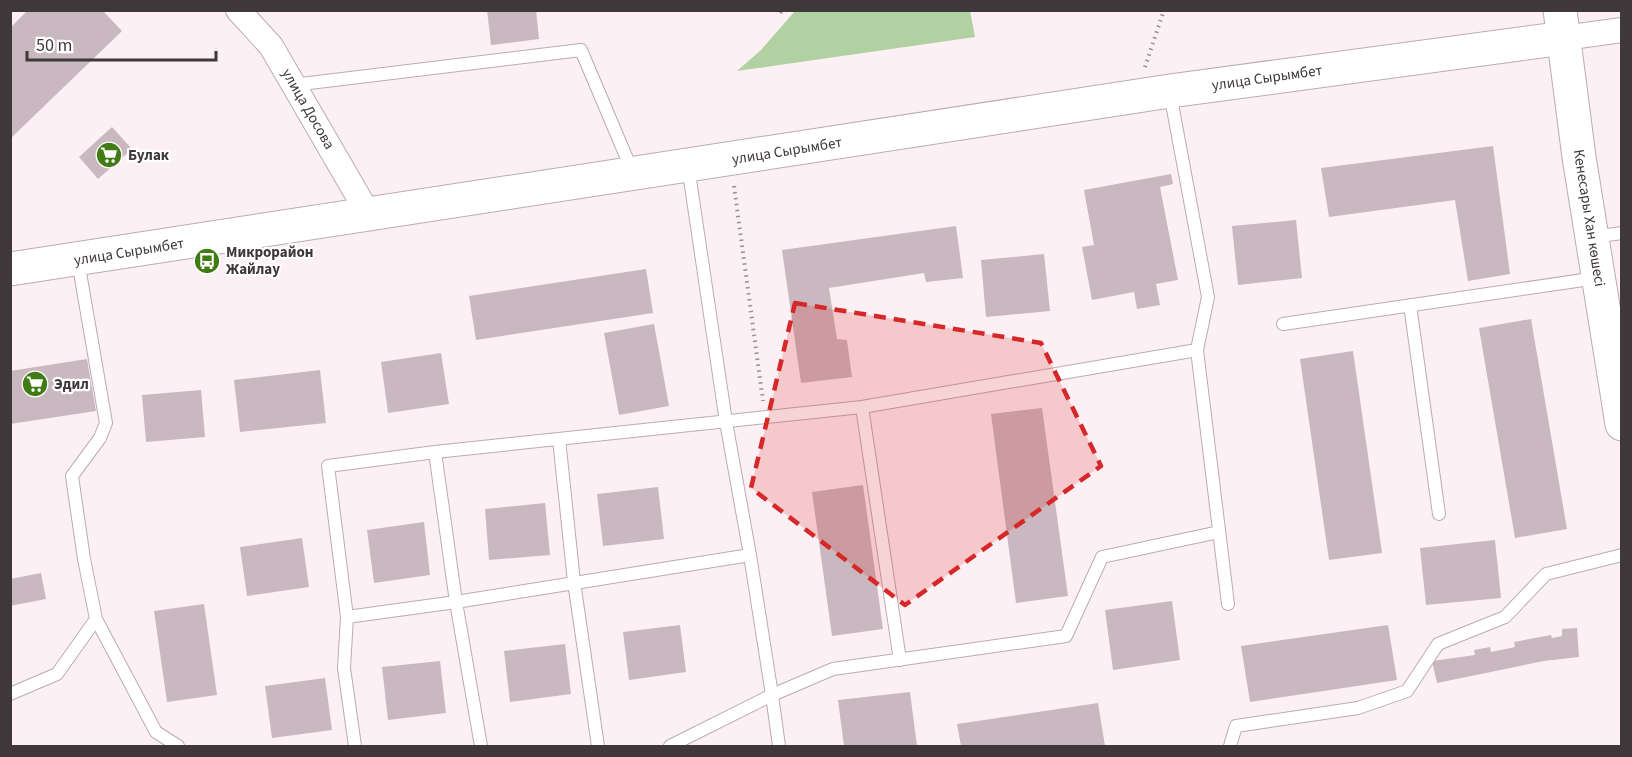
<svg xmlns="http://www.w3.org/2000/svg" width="1632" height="757" font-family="'Source Sans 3',sans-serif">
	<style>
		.forest { fill: #b1d1a2 }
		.building { fill: #c9b8bf }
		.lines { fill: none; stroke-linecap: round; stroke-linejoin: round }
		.lane-casing { stroke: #bbabb2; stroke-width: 14 }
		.street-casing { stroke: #bbabb2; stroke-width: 26 }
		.secondary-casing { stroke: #bbabb2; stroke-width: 35 }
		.path { stroke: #998f93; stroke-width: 4; stroke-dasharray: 1.5 4.5; stroke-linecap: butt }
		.lane { stroke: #fff; stroke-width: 12 }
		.street { stroke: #fff; stroke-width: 24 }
		.secondary { stroke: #fff; stroke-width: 33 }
		.marked { fill: #d62828; fill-opacity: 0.2; stroke: #d62828; stroke-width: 4.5; stroke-dasharray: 12 8; stroke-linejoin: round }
		.labels { text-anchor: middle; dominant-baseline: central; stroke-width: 4.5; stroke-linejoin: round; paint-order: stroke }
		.street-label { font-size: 15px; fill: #3f383b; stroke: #fff }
		.poi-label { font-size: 15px; font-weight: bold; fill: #3f383b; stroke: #fff; text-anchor: start }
	</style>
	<rect width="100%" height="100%" fill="#fdf0f5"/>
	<!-- forest -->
	<path class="forest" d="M795 11H970L975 37 737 71 761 50Z"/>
	<!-- building -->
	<path class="building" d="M28 10H102L122 31 10 139V28Z
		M487 10H536L539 39 491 45Z
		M112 127 132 149 98 179 79 157Z
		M1493 146 1510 274 1468 281 1455 200 1329 217 1321 168Z
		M1171 174 1173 184 1160 187 1178 280 1156 284 1160 305 1137 309 1134 292 1092 300 1082 247 1094 245 1084 190Z
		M1296 220 1302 278 1238 285 1232 226Z
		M956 226 963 278 926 282 924 273 829 288 837 339 847 340 852 377 801 383 782 250Z
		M1044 254 1050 311 986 317 981 260Z
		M646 269 653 313 476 340 469 296Z
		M1531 319 1567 529 1515 538 1479 328Z
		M654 324 669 406 619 415 604 333Z
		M1353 351 1382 553 1329 560 1300 359Z
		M441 353 449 404 388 413 381 362Z
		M87 359 96 411 10 424V371Z
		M320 370 326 423 240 432 234 380Z
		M201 390 205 437 146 442 142 395Z
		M1042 408 1068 596 1016 603 991 414Z
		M863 485 883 629 832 636 812 492Z
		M658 487 664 539 603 546 597 494Z
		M545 503 550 555 489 560 485 509Z
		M424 522 430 575 374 583 367 530Z
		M302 538 309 587 247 596 240 547Z
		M1495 540 1501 598 1426 605 1420 548Z
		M41 573 46 599 10 606V579Z
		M1172 601 1180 660 1113 670 1105 610Z
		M204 604 217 695 167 702 154 611Z
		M680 625 686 672 629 680 623 632Z
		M1388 625 1397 680 1250 702 1241 646Z
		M1577 628 1579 657 1544 661 1437 683 1432 661 1475 655 1474 650 1490 647 1491 652 1515 647 1514 642 1551 635 1552 638 1562 636V629Z
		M565 644 571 694 510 702 504 651Z
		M440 661 446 713 388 720 382 667Z
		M325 678 332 730 272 738 265 686Z
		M910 692 917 746H844L838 700Z
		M1098 703 1105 746H961L957 724Z"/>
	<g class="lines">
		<!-- lane casing -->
		<g class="lane-casing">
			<path id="lane" d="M293 85 581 50 633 173
				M1593 237 1622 233
				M78 261 106 423 100 438 72 476 84 559 96 619 156 732 178 746
				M1410 305 1439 514
				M1283 324 1597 278
				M1197 350 1228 604
				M862 407 900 660
				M559 439 574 582 598 746
				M435 452 456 602 481 746
				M347 617 456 602 750 555
				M10 694 57 674 96 619
				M355 746 344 668 347 617 328 466 435 452 862 407 1197 350 1208 297 1170 93
				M670 746 772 695 750 555 726 422 688 166
				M779 746 772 695 833 669 1066 636 1102 557 1219 532
				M1230 746 1236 726 1358 708 1407 691 1438 644 1505 617 1546 574 1622 555"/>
		</g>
		<!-- street casing -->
		<g class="street-casing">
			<path id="street" d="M238 10 271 46 369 215
				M1564 38 1622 30"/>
		</g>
		<!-- secondary casing -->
		<g class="secondary-casing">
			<path id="secondary" d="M1560 10 1579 157 1622 424
				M10 269 1170 91 1564 38"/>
		</g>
		<!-- path -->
		<path class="path" d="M777 10 780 14 782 10
			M1145 67 1164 10
			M734 186 763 401"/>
		<!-- lane -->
		<use href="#lane" class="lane"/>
		<!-- street -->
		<use href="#street" class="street"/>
		<!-- secondary -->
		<use href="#secondary" class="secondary"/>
	</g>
	<!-- marked area -->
	<path class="marked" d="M795 303 1041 343 1101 466 905 605 751 488Z"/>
	<!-- icons -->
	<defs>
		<g id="supermarket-disc" transform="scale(1.35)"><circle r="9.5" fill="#407b14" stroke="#fff"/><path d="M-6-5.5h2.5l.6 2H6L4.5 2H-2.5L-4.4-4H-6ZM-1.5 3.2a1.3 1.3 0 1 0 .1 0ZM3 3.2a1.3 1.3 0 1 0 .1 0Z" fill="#fff"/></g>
		<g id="bus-disc" transform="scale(1.35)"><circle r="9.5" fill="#407b14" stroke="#fff"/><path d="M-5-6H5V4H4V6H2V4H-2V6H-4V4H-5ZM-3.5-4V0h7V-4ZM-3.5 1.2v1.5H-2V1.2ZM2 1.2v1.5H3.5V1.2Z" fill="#fff"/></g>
	</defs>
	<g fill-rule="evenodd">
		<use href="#supermarket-disc" x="109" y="155"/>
		<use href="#bus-disc" x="207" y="261"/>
		<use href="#supermarket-disc" x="35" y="384"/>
	</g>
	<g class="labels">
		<!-- street labels -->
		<g class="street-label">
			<text transform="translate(1267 78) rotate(-8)">улица Сырымбет</text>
			<text transform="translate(308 109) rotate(60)">улица Досова</text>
			<text transform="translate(787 151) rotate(-9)">улица Сырымбет</text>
			<text transform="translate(1589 218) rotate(81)">Кенесары Хан көшесі</text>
			<text transform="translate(129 252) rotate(-9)">улица Сырымбет</text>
		</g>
		<!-- poi labels -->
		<g class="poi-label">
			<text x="128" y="155">Булак</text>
			<text x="226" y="252">Микрорайон<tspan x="226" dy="17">Жайлау</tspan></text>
			<text x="54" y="384">Эдил</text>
		</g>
	</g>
	<!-- border -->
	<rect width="1632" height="757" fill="none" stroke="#3f383b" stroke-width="24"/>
	<!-- scale -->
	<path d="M27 51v9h189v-9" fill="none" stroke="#3f383b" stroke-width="3"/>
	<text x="36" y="51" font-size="18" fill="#3f383b" stroke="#ffffff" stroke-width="4.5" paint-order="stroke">50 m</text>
</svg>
